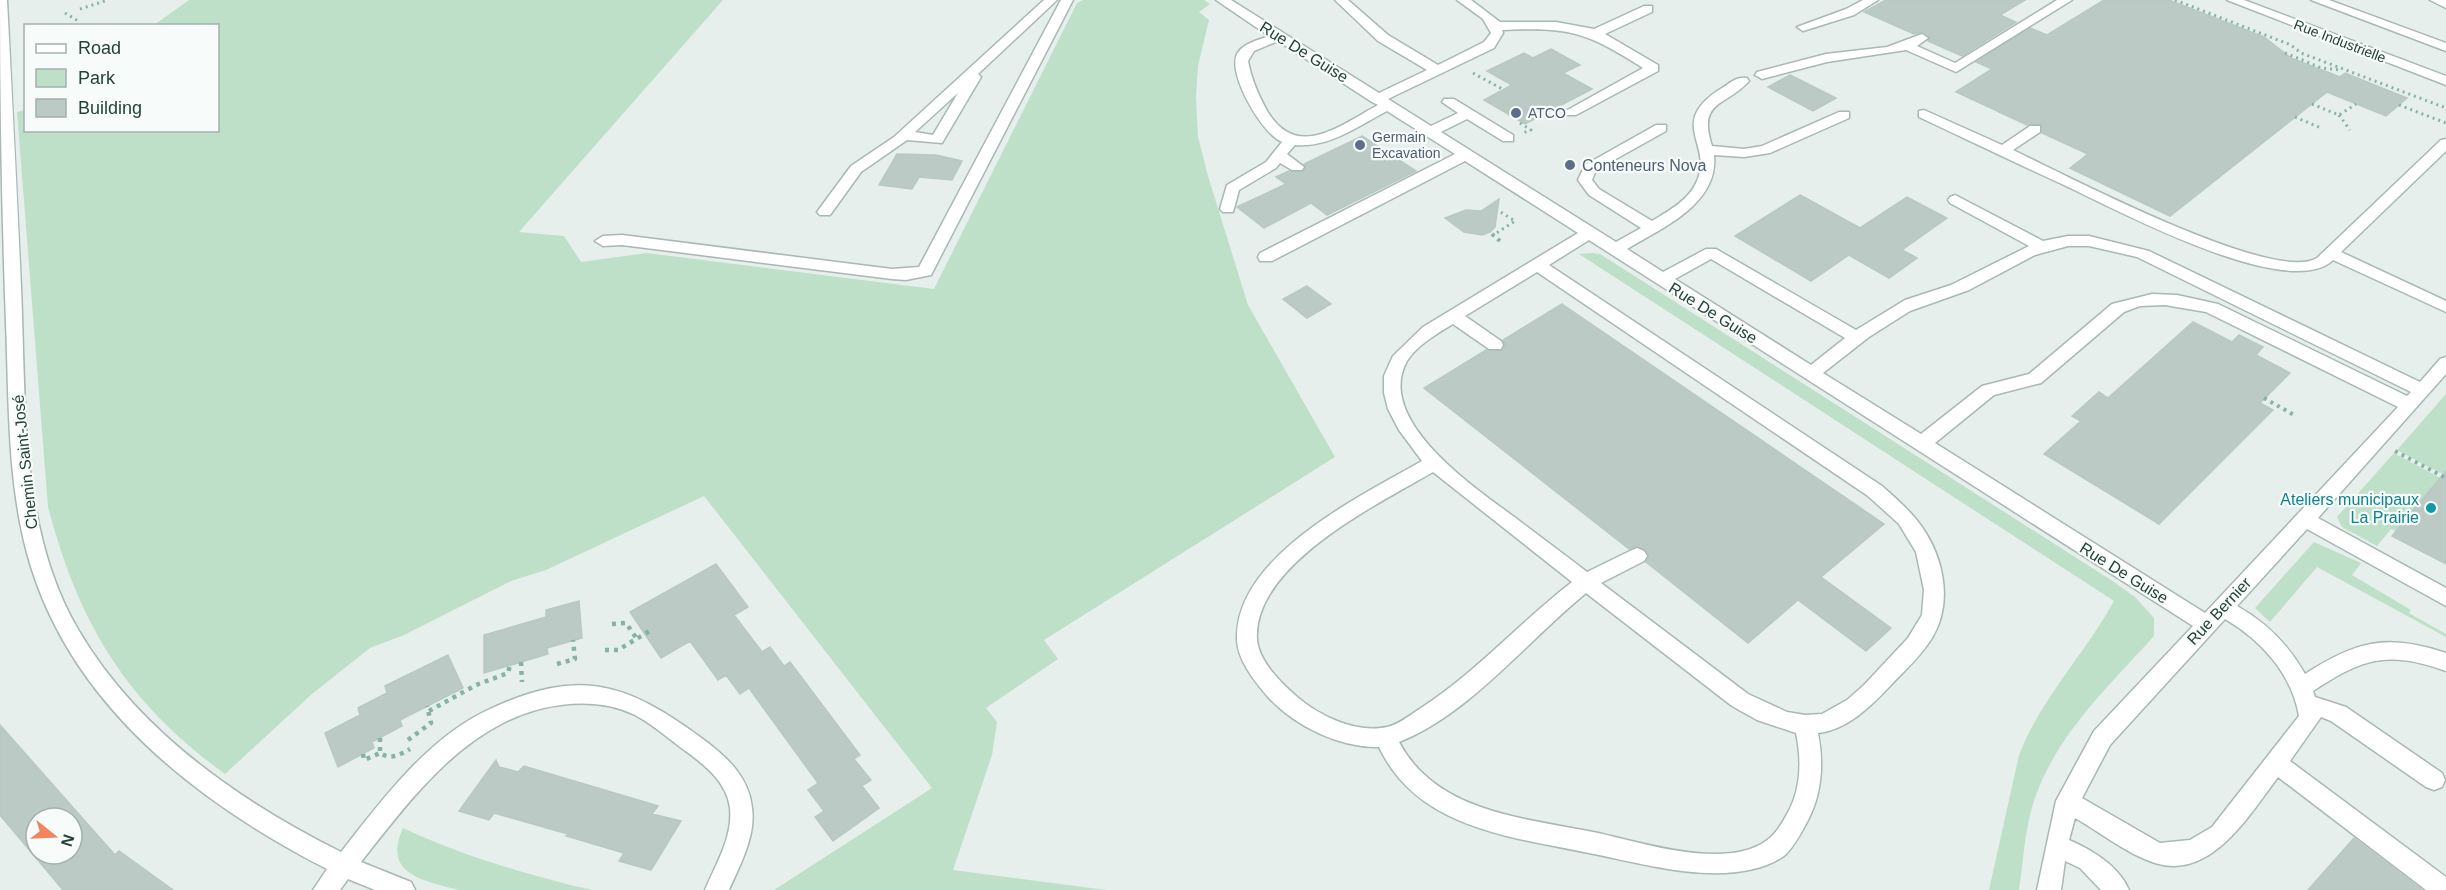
<svg xmlns="http://www.w3.org/2000/svg" width="2446" height="890" font-family="Arial,sans-serif">
	<style>
		.green { fill: #bfe0c8 }
		.building { fill: #bbcac4; stroke: #b8c9c2; stroke-width: 1.5; fill-rule: evenodd }
		.lines { fill: none; stroke-linecap: round; stroke-linejoin: round }
		.minor-casing { stroke: #a8b8b2; stroke-width: 3 }
		.path-far2 { stroke: #86b3a5; stroke-width: 3; stroke-dasharray: 2 4; stroke-linecap: butt }
		.path-far1 { stroke: #86b3a5; stroke-width: 4; stroke-dasharray: 3 4.5; stroke-linecap: butt }
		.path { stroke: #86b3a5; stroke-width: 4.5; stroke-dasharray: 4 5; stroke-linecap: butt }
		.minor { fill: #fff; fill-rule: evenodd }
		.service-dot { fill: #5c6f8a; stroke: #f7fbf9; stroke-width: 2 }
		.culture-dot { fill: #0f9aa8; stroke: #f7fbf9; stroke-width: 2 }
		.labels { text-anchor: middle; dominant-baseline: central; stroke-width: 4.5; stroke-linejoin: round; paint-order: stroke }
		.far-street-label { font-size: 14px; fill: #24423a; stroke: #f7fbf9 }
		.far-service-label { font-size: 14px; fill: #4e5e75; stroke: #f7fbf9; text-anchor: start }
		.street-label { font-size: 16px; fill: #24423a; stroke: #f7fbf9 }
		.service-label { font-size: 16px; fill: #4e5e75; stroke: #f7fbf9; text-anchor: start }
		.culture-label { font-size: 16px; fill: #0d838f; stroke: #f7fbf9; text-anchor: end }
	</style>
	<rect width="100%" height="100%" fill="#e6efeb"/>
	<!-- green -->
	<path class="green" d="M189 0H723L519 232 564 236 581 262 647 253 934 289 1077 3 1083 0H1204L1210 4 1199 12 1209 20 1198 66 1196 97 1198 137 1208 176 1248 305 1335 457 1044 640 1058 659 986 708 997 722 992 755 953 870 1106 890H774L932 788 704 496 546 570 511 581 404 635 370 648 312 694 225 774C126 702 79 624 48 507L17 112 25 110 26 130H218V26L154 25Z
		M1593 253 1600 254 2111 580 2135 597 2154 618V636C2111 684 2062 729 2038 790 2025 821 2024 857 2019 890H1989L2019 755C2041 698 2085 654 2114 601L1579 254Z
		M2446 394V476L2397 450Z
		M2394 453 2446 481 2396 531 2391 529 2377 546 2342 527 2337 517Z
		M2314 542 2361 563 2352 575 2411 610 2409 613 2446 634V637L2317 567 2270 622 2255 608Z
		M403 828C463 856 527 875 592 890H459C423 880 382 875 403 828Z"/>
	<!-- building -->
	<path class="building" d="M1886 0H2025L2000 15 2016 22 1962 56 1928 41 1929 36 1923 32 1914 34 1864 12Z
		M2104 0H2169L2264 37 2291 58 2340 77 2345 73 2407 98 2386 116 2327 92 2170 216 2070 168 2088 154 2042 133V124L2027 125 1956 92 1992 69 1976 62 2030 28 2047 35Z
		M1551 49 1580 65 1563 73 1592 89 1525 124 1484 100 1512 85 1487 71 1524 53 1533 58Z
		M1790 75 1836 98 1813 111 1768 87Z
		M1362 136 1416 171 1327 215 1311 203 1264 228 1237 207 1286 184 1276 177 1289 171 1302 172 1306 167 1304 164Z
		M897 154 936 155 962 161 952 180 919 177 912 189 879 185Z
		M1800 195 1860 228 1907 197 1947 218 1902 250 1917 258 1889 278 1849 255 1811 281 1735 236Z
		M1499 199 1495 227 1490 232 1482 235 1464 232 1445 218 1466 210 1481 211Z
		M1307 286 1331 304 1307 318 1283 299Z
		M1562 304 1884 524 1821 577 1891 628 1866 651 1798 600 1748 643 1646 562 1649 555 1645 549 1636 546 1629 549 1424 388 1486 350 1501 351 1505 346 1503 340Z
		M2193 322 2232 342 2239 335 2263 347 2256 355 2290 373 2260 403 2273 410 2159 524 2044 454 2081 421 2072 416 2099 392 2108 398Z
		M2446 471V564L2392 536Z
		M716 564 748 607 734 615 762 652 770 647 784 666 790 662 860 755 854 759 871 780 862 786 879 808 833 841 815 817 824 811 808 790 818 783 749 688 740 694 726 675 718 680 690 641 661 658 630 612Z
		M579 601 582 638 547 648 548 654 484 673V635L546 617V610Z
		M448 655 463 688 400 720 402 726 372 742 374 748 338 767 325 733 360 715 358 708 387 693 385 686Z
		M0 725 115 855 119 851 173 890H63L0 815ZM36 818H72V854H36Z
		M496 760 499 767 518 772 524 766 658 806 652 814 681 821 651 870 619 861 624 853 566 836 568 834 494 813 489 820 459 811Z
		M2354 838 2422 890H2308Z"/>
	<g class="lines">
		<!-- minor casing -->
		<g class="minor-casing">
			<path id="minor" d="M0 0H7C12 96 17 192 21 287 26 400 19 531 79 631 138 731 239 801 341 852 382 800 428 737 490 709 579 668 625 682 700 737 725 755 749 776 752 808 756 836 740 865 729 890H705C716 864 733 837 730 808 727 783 706 766 687 752 670 740 654 725 635 715 595 695 542 703 503 723 444 753 401 811 361 862L411 882 415 890H375L348 879 340 890H313L327 869C196 802 67 702 27 553 7 479 9 399 6 323 2 215 0 108 0 0Z
				M1044 0H1057L978 74 981 77 942 143 907 140 861 172 830 215H820L817 212 851 166 894 137ZM958 93 933 135 915 132Z
				M1061 0H1073L931 275 906 280 892 279 622 245 603 246 595 241 603 236 622 235 892 269 919 267Z
				M1216 0H1231L1379 93 1427 70 1378 41 1335 0H1348L1388 35 1438 65 1484 42 1491 33 1483 19 1457 0H1471L1500 22H1556L1594 29 1644 6H1652V12L1605 34 1658 65V71L1576 115H1566L1564 112 1643 68C1586 32 1571 27 1502 30L1503 33 1494 48 1388 99 1431 126 1458 113 1442 102 1444 99H1454L1513 135V141H1503L1467 119 1441 132 1616 242 1641 228 1589 195 1578 180 1585 165 1656 125H1666V131L1596 170 1592 180 1599 189 1652 221C1667 212 1687 201 1695 185 1717 145 1664 124 1722 88 1730 83 1737 76 1747 78L1749 81C1726 107 1697 100 1712 146L1744 149 1762 146 1839 112H1849V118L1770 153 1744 157 1714 155C1719 204 1662 228 1627 249L1663 272 1706 249H1716L1856 330 1905 300 1951 285 2029 246 1950 203 1948 200 1950 197 1955 195 2043 241 2068 236H2089L2149 251 2420 382 2440 359 2446 357V374L2318 518 2446 588V606L2307 529 2237 606C2267 623 2288 644 2305 674 2356 641 2387 633 2446 653V671C2387 650 2363 658 2313 691L2315 697 2346 707 2442 773 2445 780 2442 787 2434 790 2426 787 2331 721 2321 717 2290 761 2446 877V890H2426L2278 777C2250 814 2211 881 2155 863 2127 854 2100 832 2075 818L2069 840C2092 850 2118 865 2129 890H2101L2080 868 2065 861 2061 890H2037L2056 801 2094 731 2193 626 1589 240 1549 265 1882 486C1893 496 1905 506 1915 518 1942 550 1955 600 1932 638 1921 656 1904 671 1890 686 1870 707 1847 730 1818 733 1824 764 1822 794 1807 822 1801 833 1794 847 1784 856 1735 890 1648 865 1594 854 1514 837 1418 830 1379 747 1340 748 1295 726 1269 698 1256 683 1237 660 1237 639 1235 556 1361 496 1422 461L1399 430 1388 409 1384 393V376L1393 356 1423 327 1578 233 1465 161 1272 261H1260L1258 257 1260 253 1455 154 1387 111C1358 126 1329 148 1295 145L1287 154 1304 167 1302 170H1292L1280 163 1276 168 1239 190 1233 212H1223L1220 209 1227 185 1266 162 1282 142C1263 135 1227 74 1237 54 1243 43 1259 40 1269 36ZM1278 41 1372 102 1378 105C1339 126 1296 162 1266 109 1258 94 1251 78 1248 61L1254 51ZM2068 246H2089L2137 257 2411 392 2407 396 2218 304 2177 295 2152 294 2112 304 2029 374 1982 386 1921 434 1823 373 1869 337 1910 311 1969 290 2035 255ZM1711 259 1845 338 1811 365 1675 279ZM1537 272 1868 496 1899 524 1916 552 1924 590 1922 615 1908 638 1864 685 1847 700 1822 714 1805 715 1787 712 1748 694 1601 583 1644 561 1647 556 1644 551 1637 548 1630 551 1587 572C1562 553 1538 535 1513 516 1475 488 1374 420 1407 361 1417 345 1438 333 1453 324L1489 349H1501L1503 345 1501 341 1465 316ZM2165 305 2206 312 2398 407 2205 613 1935 443 1994 395 2041 383 2124 312 2140 306ZM1433 472 1572 582C1519 623 1475 674 1418 710 1409 716 1398 725 1387 727 1356 734 1317 715 1295 695 1280 682 1259 661 1257 640 1252 565 1378 504 1433 472ZM1586 593 1732 706 1757 720 1796 733C1802 761 1801 791 1786 816 1781 825 1775 835 1766 841 1726 870 1642 843 1598 833 1527 818 1437 814 1399 742 1470 714 1527 641 1586 593ZM2225 619C2261 640 2292 674 2299 716L2212 827 2190 840 2160 843 2082 798 2110 745Z
				M1863 0H1878L1854 15 1803 31 1797 27 1846 9Z
				M2057 0H2072L1956 72 1906 50 1827 62 1762 79 1755 75 1757 72 1826 54 1887 47 1922 34 1928 38 1917 46 1955 63Z
				M2227 0H2244L2446 76V85Z
				M2311 0H2329L2446 43V51Z
				M2430 0H2446V8Z
				M1924 110 2002 145 2030 126H2040V132L2013 150C2062 173 2274 285 2317 258L2441 140 2446 139V151L2341 252 2446 301V312L2333 260C2289 303 2113 208 2064 185 2016 163 1968 140 1919 117V111Z"/>
		</g>
		<!-- path-far2 -->
		<path class="path-far2" d="M2175 0 2291 45 2301 53 2446 108
			M80 9 108 0
			M65 13 80 22
			M2285 53 2322 68 2340 70
			M1473 73 1504 90
			M2312 104 2339 115 2356 104
			M2399 105 2446 123
			M2339 115 2350 130
			M2295 117 2321 128
			M1520 123 1531 130 1523 133
			M1492 236 1515 221 1499 211"/>
		<!-- path-far1 -->
		<path class="path-far1" d="M1492 234 1500 241
			M2264 398 2294 415
			M2395 451 2446 478"/>
		<!-- path -->
		<path class="path" d="M612 624 626 623 637 639
			M605 650H618L653 629
			M521 662 522 682
			M557 664 575 659 573 640
			M429 711 476 685 508 673 510 665
			M380 738V753C391 760 399 755 410 749
			M408 740 431 723 427 706
			M363 754 364 760 380 753"/>
		<!-- minor -->
		<use href="#minor" class="minor"/>
	</g>
	<!-- markers -->
	<g class="service-dot">
		<circle cx="1516" cy="113" r="6"/>
		<circle cx="1360" cy="145" r="6"/>
		<circle cx="1570" cy="165" r="6"/>
	</g>
	<circle class="culture-dot" cx="2431" cy="508" r="6"/>
	<g class="labels">
		<!-- far-street labels -->
		<g class="far-street-label">
			<text transform="translate(2340 41) rotate(21)">Rue Industrielle</text>
		</g>
		<!-- far-service labels -->
		<g class="far-service-label">
			<text x="1528" y="113">ATCO</text>
			<text x="1372" y="137">Germain<tspan x="1372" dy="16">Excavation</tspan></text>
		</g>
		<!-- street labels -->
		<g class="street-label">
			<text transform="translate(1304 52) rotate(32)">Rue De Guise</text>
			<text transform="translate(1713 313) rotate(32)">Rue De Guise</text>
			<text transform="translate(25 462) rotate(-96)">Chemin Saint-José</text>
			<text transform="translate(2124 573) rotate(32)">Rue De Guise</text>
			<text transform="translate(2219 611) rotate(-47)">Rue Bernier</text>
		</g>
		<!-- service labels -->
		<g class="service-label">
			<text x="1582" y="165">Conteneurs Nova</text>
		</g>
		<!-- culture labels -->
		<g class="culture-label">
			<text x="2419" y="499">Ateliers municipaux<tspan x="2419" dy="18">La Prairie</tspan></text>
		</g>
	</g>
	<!-- legend -->
	<rect x="24" y="24" width="195" height="108" fill="#f7fbf9" stroke="#a3b1ad" stroke-width="1.5"/>
	<rect x="36" y="44" width="30" height="9" fill="#ffffff" stroke="#a3b1ad" stroke-width="1.5"/>
	<text x="78" y="54" font-size="18" fill="#24423a">Road</text>
	<rect x="36" y="69" width="30" height="18" fill="#bfe0c8" stroke="#a3b1ad" stroke-width="1.5"/>
	<text x="78" y="84" font-size="18" fill="#24423a">Park</text>
	<rect x="36" y="99" width="30" height="18" fill="#bbcac4" stroke="#a3b1ad" stroke-width="1.5"/>
	<text x="78" y="114" font-size="18" fill="#24423a">Building</text>
	<!-- north arrow -->
	<g transform="translate(54 836) rotate(108)"><circle r="28" fill="#f7fbf9" stroke="#a3b1ad" stroke-width="1.5"/>
	<path d="M0-4.5L10 22L0 15L-10 22Z" fill="#f4845f"/>
	<text y="-9" font-size="16" font-weight="bold" text-anchor="middle" fill="#24423a">N</text>
	</g>
</svg>
